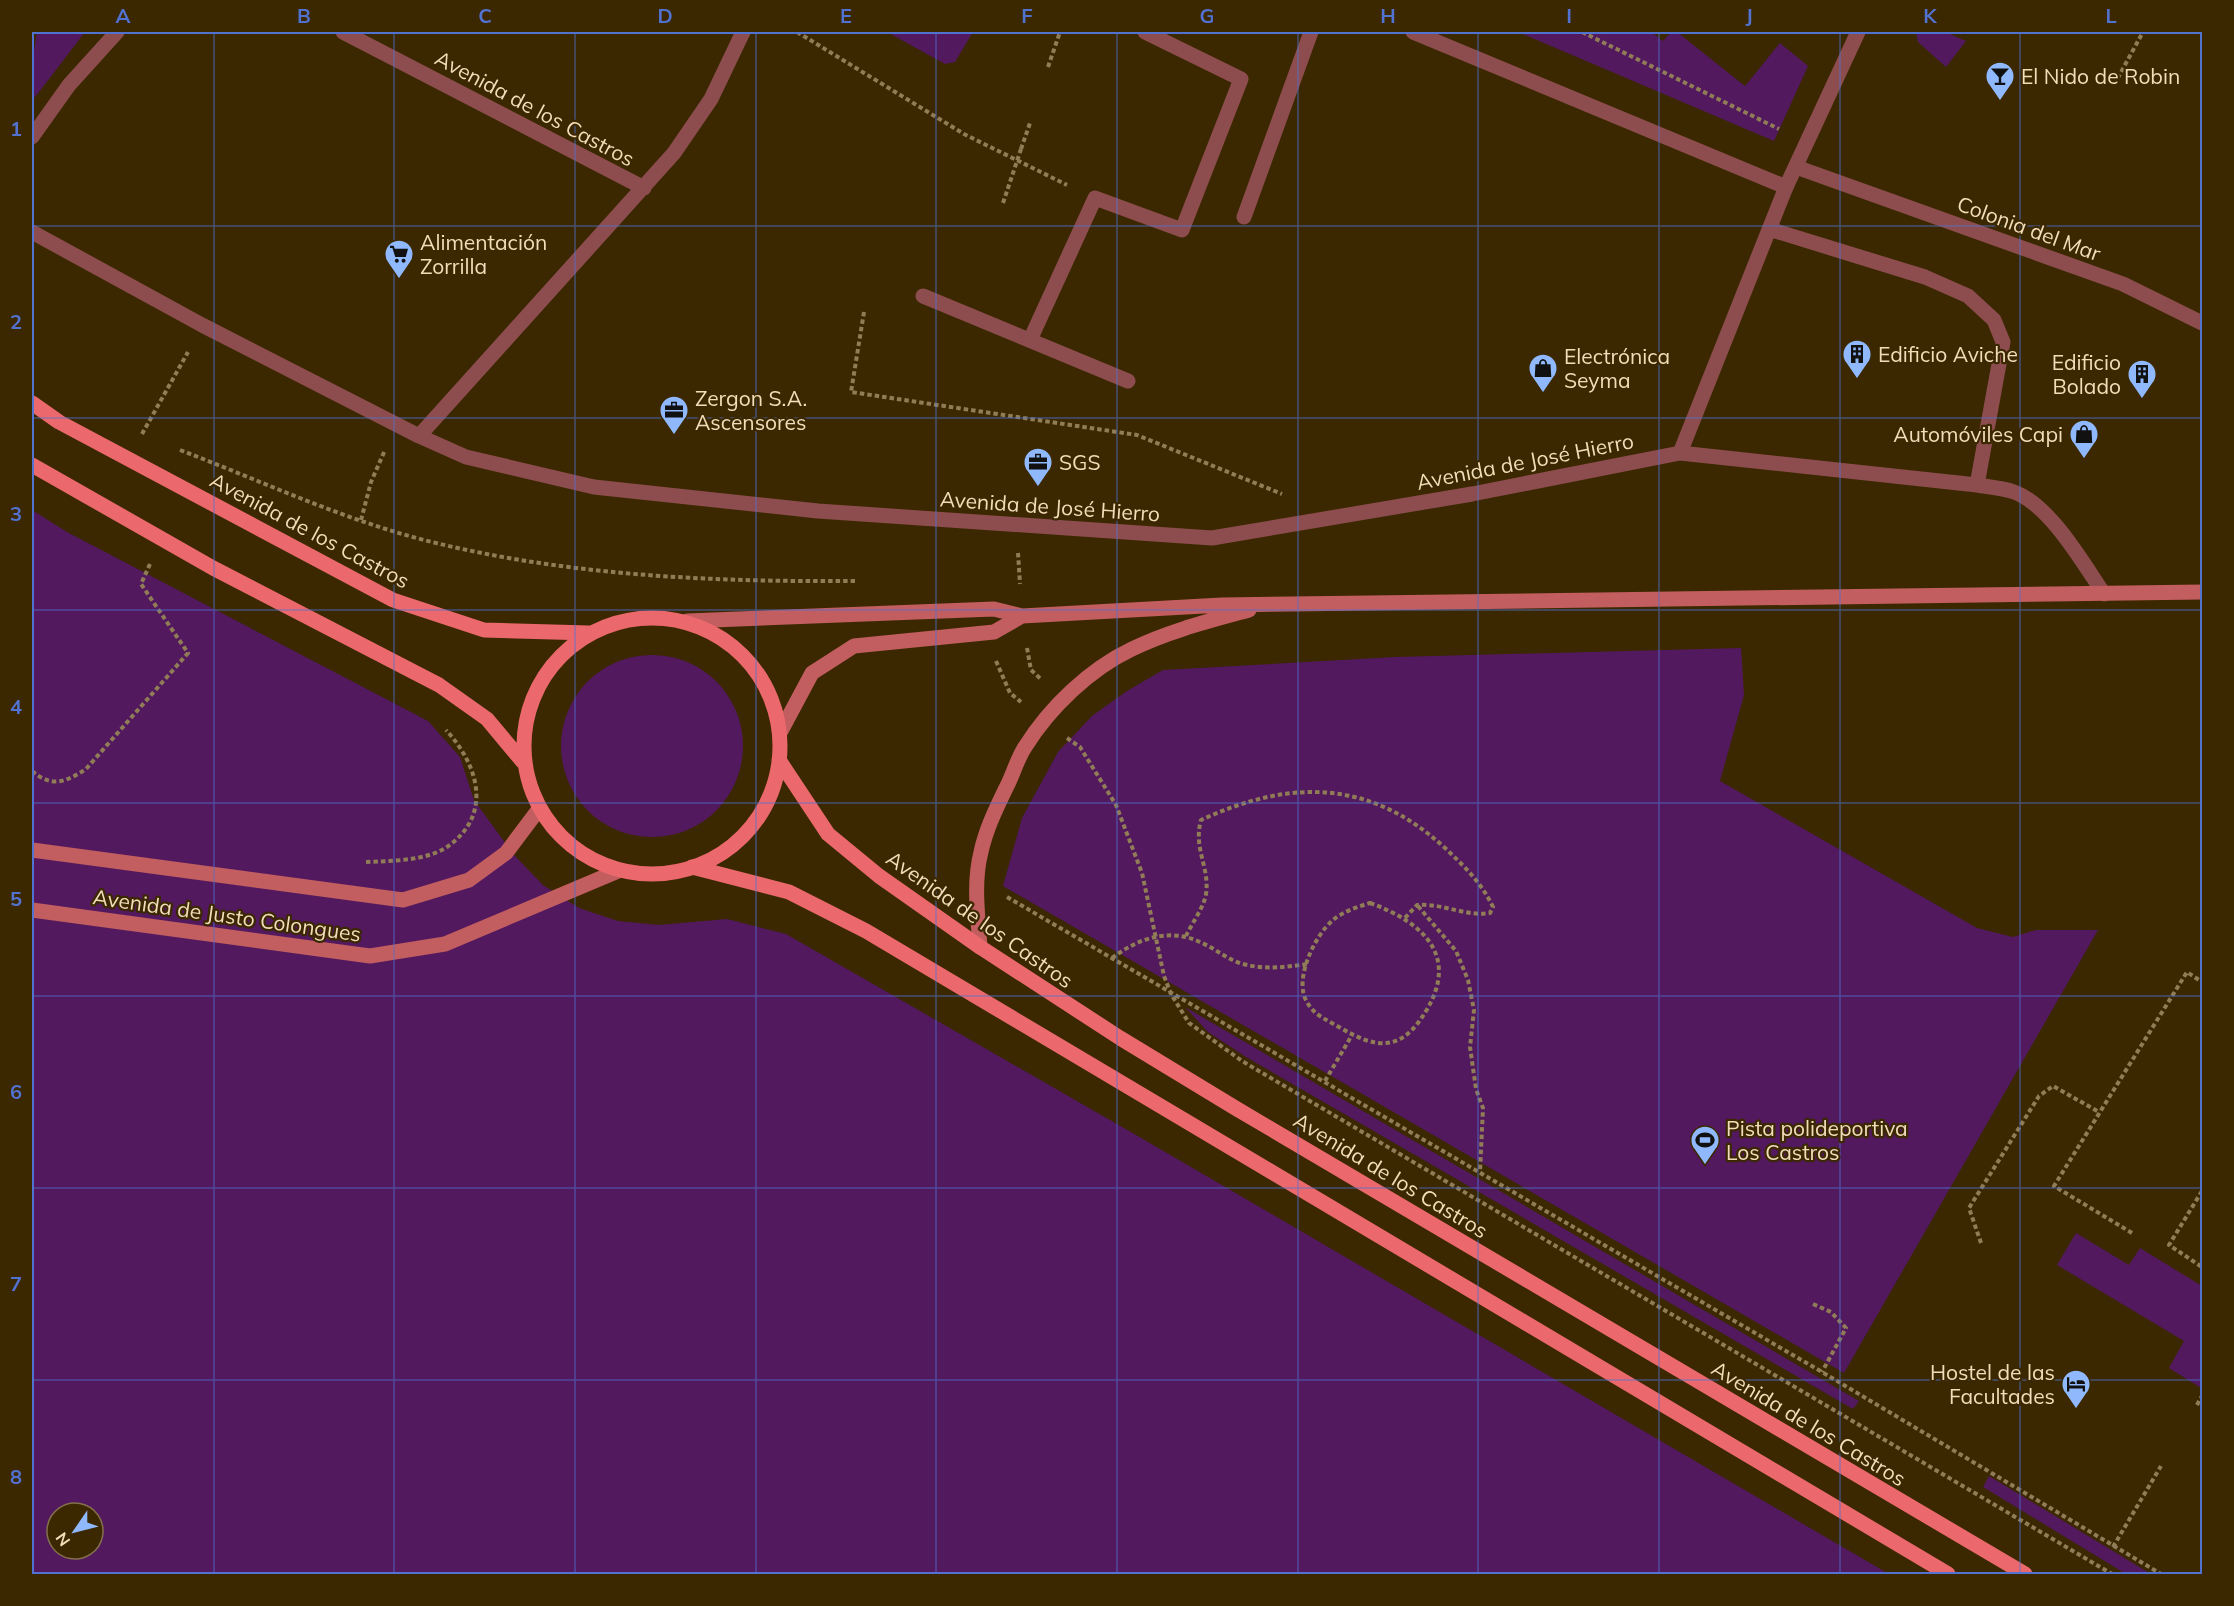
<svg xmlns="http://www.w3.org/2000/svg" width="2234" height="1606" font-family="Mulish,sans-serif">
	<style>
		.green { fill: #52195e; fill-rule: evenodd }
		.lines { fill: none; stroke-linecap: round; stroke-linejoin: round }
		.path { stroke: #907c57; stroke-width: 4; stroke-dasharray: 4.5 3; stroke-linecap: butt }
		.service { stroke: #8d4d4e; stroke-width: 15 }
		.minor { stroke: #8d4d4e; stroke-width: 15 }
		.secondary { stroke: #c25d60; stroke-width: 15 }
		.primary { stroke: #eb686d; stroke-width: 15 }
		.path-bridge { stroke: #907c57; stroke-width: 4; stroke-dasharray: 4.5 3; stroke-linecap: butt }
		.grid { fill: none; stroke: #5272d1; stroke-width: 1.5; stroke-opacity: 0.55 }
		.labels { text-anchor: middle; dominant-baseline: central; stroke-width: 4.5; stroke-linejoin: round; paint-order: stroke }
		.poi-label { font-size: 21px; fill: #f2ddbb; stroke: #3b2800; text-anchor: start }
		.street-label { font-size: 21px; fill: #f2ddbb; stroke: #3b2800 }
		.neatline { fill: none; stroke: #5272d1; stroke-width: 2 }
		.grid-label { font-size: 20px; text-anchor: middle; font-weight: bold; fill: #5272d1 }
	</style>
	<rect width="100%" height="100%" fill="#3b2800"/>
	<!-- green -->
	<path class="green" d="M37 32H85L32 101V63Z
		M887 32H973L955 62 945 64Z
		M1518 32H1651L1663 41 1671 32H1677L1745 86 1780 43 1808 66 1774 141Z
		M1916 32H1945L1966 41 1946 67 1918 42Z
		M32 510 67 532 428 721 460 757 474 800 514 855 543 885 579 908 618 921 659 925 727 919 786 934 1136 1135 1889 1574H32ZM57 1513H93V1549H57Z
		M1741 648 1744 695 1720 781 1977 928 2013 937 2036 930H2098L1844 1373 1003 886 1022 818 1058 752 1092 716 1127 691 1163 670 1396 657Z
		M561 746a91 91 0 1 1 182 0a91 91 0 1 1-182 0Z
		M1185 1007 1859 1401 1853 1409 1246 1057 1208 1032Z
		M2076 1233 2129 1265 2140 1248 2202 1286 2201 1388 2169 1368 2184 1341 2057 1265Z
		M1989 1476 2151 1574H2126L1983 1487Z"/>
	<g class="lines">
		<!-- path -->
		<path class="path" d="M797 32 964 134 1067 185
			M1582 32 1779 129
			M1048 67 1060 32
			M2114 85 2143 32
			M1021 149 1030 123
			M864 312 851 392 1137 435 1282 494
			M142 434 188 352
			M180 450C264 482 348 522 436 543 573 576 714 582 855 581
			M361 520 371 482 385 450
			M1018 553 1020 584
			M1027 648 1031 670 1042 680
			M996 661 1010 693 1021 702
			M1067 738 1080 747 1116 805 1142 873 1164 976 1171 994 1189 1023 1242 1061 2112 1574
			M32 771C52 788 66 782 86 769L188 653 141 584 150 564
			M366 862C390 861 426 861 447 847 493 815 479 766 446 730
			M1007 897 1822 1372 2161 1574
			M1370 903C1422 922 1460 955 1426 1011 1401 1053 1376 1049 1339 1027 1327 1020 1314 1015 1307 1002 1293 980 1315 935 1333 920 1344 911 1357 907 1370 903Z
			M1418 906 1456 951 1468 980 1474 1010 1470 1047 1476 1089 1483 1108 1480 1172
			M1186 936C1192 923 1204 907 1206 894 1210 867 1193 849 1201 820 1290 779 1369 779 1444 847 1464 866 1481 882 1493 907L1490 913C1466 917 1443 903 1417 905L1404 919
			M1112 958C1139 938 1170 927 1202 943 1216 949 1228 960 1243 964 1266 970 1285 967 1308 964
			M1325 1081 1352 1035
			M2202 1191 2169 1245 2202 1267
			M2132 1233 2054 1186 2187 972 2202 982
			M1981 1243 1969 1208 2039 1096 2053 1086 2099 1112
			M1813 1304 1831 1312 1846 1328 1822 1372
			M2197 1405 2202 1396
			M2113 1547 2161 1466"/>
		<!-- service -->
		<path class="service" d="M1413 32 1786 187
			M1796 167 2123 284 2202 323
			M1244 217 1311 32
			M923 296 1128 381
			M1030 340 1095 198 1182 230 1241 79 1145 32"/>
		<!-- minor -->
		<path class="minor" d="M343 32 644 188
			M32 137 69 85 117 32
			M1769 229 1925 277 1968 296 1994 320 2003 342 1977 485
			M32 232 202 325 419 436 466 457 594 487 818 511 1212 538 1472 494 1680 453 1977 485C1989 487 2003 488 2014 492 2050 505 2083 563 2104 594
			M419 436 674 153 711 99 743 32
			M1680 453 1786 187 1858 32"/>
		<!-- secondary -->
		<path class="secondary" d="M687 621 994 609 1022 616 1222 605 2202 592
			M781 731 812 673 854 646 994 632 1022 616
			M32 850 403 900 469 880 506 853 539 809
			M32 910 370 956 445 944 618 871
			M980 947C978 916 973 883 981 852 986 829 996 809 1006 788 1013 775 1017 759 1025 747 1050 707 1090 669 1132 649 1169 631 1209 621 1249 610"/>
		<!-- primary -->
		<path class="primary" d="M32 403 59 422 393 600 484 630 589 633
			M32 465 213 568 439 685 487 719 523 762
			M524 746a128 128 0 1 1 256 0a128 128 0 1 1-256 0Z
			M779 760 828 834 879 876 980 947 1120 1038 1237 1109 2025 1574
			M692 867 789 892 866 931 1948 1574"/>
		<!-- path-bridge -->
		<path class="path-bridge" d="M1003 203 1021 149"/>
	</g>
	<!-- grid -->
	<path class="grid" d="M214 32V1574M394 32V1574M575 32V1574M756 32V1574M936 32V1574M1117 32V1574M1298 32V1574M1478 32V1574M1659 32V1574M1840 32V1574M2020 32V1574M32 226H2202M32 418H2202M32 610H2202M32 803H2202M32 996H2202M32 1188H2202M32 1380H2202"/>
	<!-- icons -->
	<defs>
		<g id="bar-pin" transform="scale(1.5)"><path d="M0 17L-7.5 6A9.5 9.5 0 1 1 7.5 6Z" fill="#8fb8fd" stroke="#3b2800"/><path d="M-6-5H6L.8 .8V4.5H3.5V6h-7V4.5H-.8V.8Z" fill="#111"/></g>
		<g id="supermarket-pin" transform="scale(1.5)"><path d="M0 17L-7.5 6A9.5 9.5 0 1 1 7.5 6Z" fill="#8fb8fd" stroke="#3b2800"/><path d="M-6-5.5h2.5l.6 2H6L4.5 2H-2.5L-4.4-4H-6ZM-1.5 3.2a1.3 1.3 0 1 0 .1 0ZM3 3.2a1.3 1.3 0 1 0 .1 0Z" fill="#111"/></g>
		<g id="building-pin" transform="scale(1.5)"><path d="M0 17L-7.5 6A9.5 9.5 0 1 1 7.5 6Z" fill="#8fb8fd" stroke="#3b2800"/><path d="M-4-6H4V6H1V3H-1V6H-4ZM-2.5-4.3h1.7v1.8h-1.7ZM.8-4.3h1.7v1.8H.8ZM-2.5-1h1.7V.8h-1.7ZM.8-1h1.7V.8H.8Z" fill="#111"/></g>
		<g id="shop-pin" transform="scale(1.5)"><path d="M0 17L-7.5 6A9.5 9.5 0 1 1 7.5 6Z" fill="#8fb8fd" stroke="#3b2800"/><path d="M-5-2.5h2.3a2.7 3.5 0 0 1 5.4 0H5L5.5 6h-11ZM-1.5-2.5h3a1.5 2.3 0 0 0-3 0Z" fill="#111"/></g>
		<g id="office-pin" transform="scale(1.5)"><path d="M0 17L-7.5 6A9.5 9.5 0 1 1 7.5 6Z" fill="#8fb8fd" stroke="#3b2800"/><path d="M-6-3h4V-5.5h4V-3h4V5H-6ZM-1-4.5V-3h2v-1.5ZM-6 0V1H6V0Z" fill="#111"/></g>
		<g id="stadium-pin" transform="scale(1.5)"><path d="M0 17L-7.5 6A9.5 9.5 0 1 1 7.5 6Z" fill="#8fb8fd" stroke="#3b2800"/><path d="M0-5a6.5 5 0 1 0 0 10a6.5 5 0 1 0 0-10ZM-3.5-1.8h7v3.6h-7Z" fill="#111"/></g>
		<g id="hotel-pin" transform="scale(1.5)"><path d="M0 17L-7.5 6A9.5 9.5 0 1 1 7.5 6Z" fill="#8fb8fd" stroke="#3b2800"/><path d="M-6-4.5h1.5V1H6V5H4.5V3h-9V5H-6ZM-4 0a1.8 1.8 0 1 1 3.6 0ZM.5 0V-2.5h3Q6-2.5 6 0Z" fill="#111"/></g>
	</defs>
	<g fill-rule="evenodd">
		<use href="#bar-pin" x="2000" y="76"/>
		<use href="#supermarket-pin" x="399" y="254"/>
		<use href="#building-pin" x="1857" y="354"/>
		<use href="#shop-pin" x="1543" y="368"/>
		<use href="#building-pin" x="2142" y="374"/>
		<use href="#office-pin" x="674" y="410"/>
		<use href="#shop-pin" x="2084" y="434"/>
		<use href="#office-pin" x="1038" y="462"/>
		<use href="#stadium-pin" x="1705" y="1140"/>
		<use href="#hotel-pin" x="2076" y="1384"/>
	</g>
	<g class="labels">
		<!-- poi labels -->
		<g class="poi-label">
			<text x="2021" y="76">El Nido de Robin</text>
			<text x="420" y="242">Alimentación<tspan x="420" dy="24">Zorrilla</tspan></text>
			<text x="1878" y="354">Edificio Aviche</text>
			<text x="1564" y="356">Electrónica<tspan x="1564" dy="24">Seyma</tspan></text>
			<text x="2121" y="362" text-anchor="end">Edificio<tspan x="2121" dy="24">Bolado</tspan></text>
			<text x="695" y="398">Zergon S.A.<tspan x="695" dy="24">Ascensores</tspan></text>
			<text x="2063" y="434" text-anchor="end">Automóviles Capi</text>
			<text x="1059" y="462">SGS</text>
			<text x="1726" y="1128">Pista polideportiva<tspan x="1726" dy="24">Los Castros</tspan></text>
			<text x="2055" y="1372" text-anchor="end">Hostel de las<tspan x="2055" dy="24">Facultades</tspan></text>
		</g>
		<!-- street labels -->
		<g class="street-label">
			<text transform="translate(535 108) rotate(28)">Avenida de los Castros</text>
			<text transform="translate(2029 228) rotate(20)">Colonia del Mar</text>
			<text transform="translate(1525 461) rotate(-11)">Avenida de José Hierro</text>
			<text transform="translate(1050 506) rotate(4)">Avenida de José Hierro</text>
			<text transform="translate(310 530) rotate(28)">Avenida de los Castros</text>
			<text transform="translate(227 915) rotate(8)">Avenida de Justo Colongues</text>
			<text transform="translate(980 919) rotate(35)">Avenida de los Castros</text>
			<text transform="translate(1391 1175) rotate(31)">Avenida de los Castros</text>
			<text transform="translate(1809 1423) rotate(31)">Avenida de los Castros</text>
		</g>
	</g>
	<!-- border -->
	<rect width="2234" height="1606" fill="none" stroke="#3b2800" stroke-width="66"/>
	<!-- north arrow -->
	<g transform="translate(75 1531) rotate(235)"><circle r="28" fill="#3b2800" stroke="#84704b" stroke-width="1.5"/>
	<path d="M0-4.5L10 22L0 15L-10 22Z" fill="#8fb8fd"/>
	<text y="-9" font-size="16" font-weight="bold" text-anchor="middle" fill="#f2ddbb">N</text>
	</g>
	<rect x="33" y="33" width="2168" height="1540" class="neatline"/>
	<g class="grid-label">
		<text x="123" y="23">A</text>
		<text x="304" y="23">B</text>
		<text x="485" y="23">C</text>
		<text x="665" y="23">D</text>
		<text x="846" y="23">E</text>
		<text x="1027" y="23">F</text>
		<text x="1207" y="23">G</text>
		<text x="1388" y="23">H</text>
		<text x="1569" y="23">I</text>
		<text x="1749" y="23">J</text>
		<text x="1930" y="23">K</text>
		<text x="2111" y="23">L</text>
		<text x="16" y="136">1</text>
		<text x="16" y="329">2</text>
		<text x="16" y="521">3</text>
		<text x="16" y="714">4</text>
		<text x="16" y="906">5</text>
		<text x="16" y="1099">6</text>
		<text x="16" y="1291">7</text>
		<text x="16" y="1484">8</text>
	</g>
</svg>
